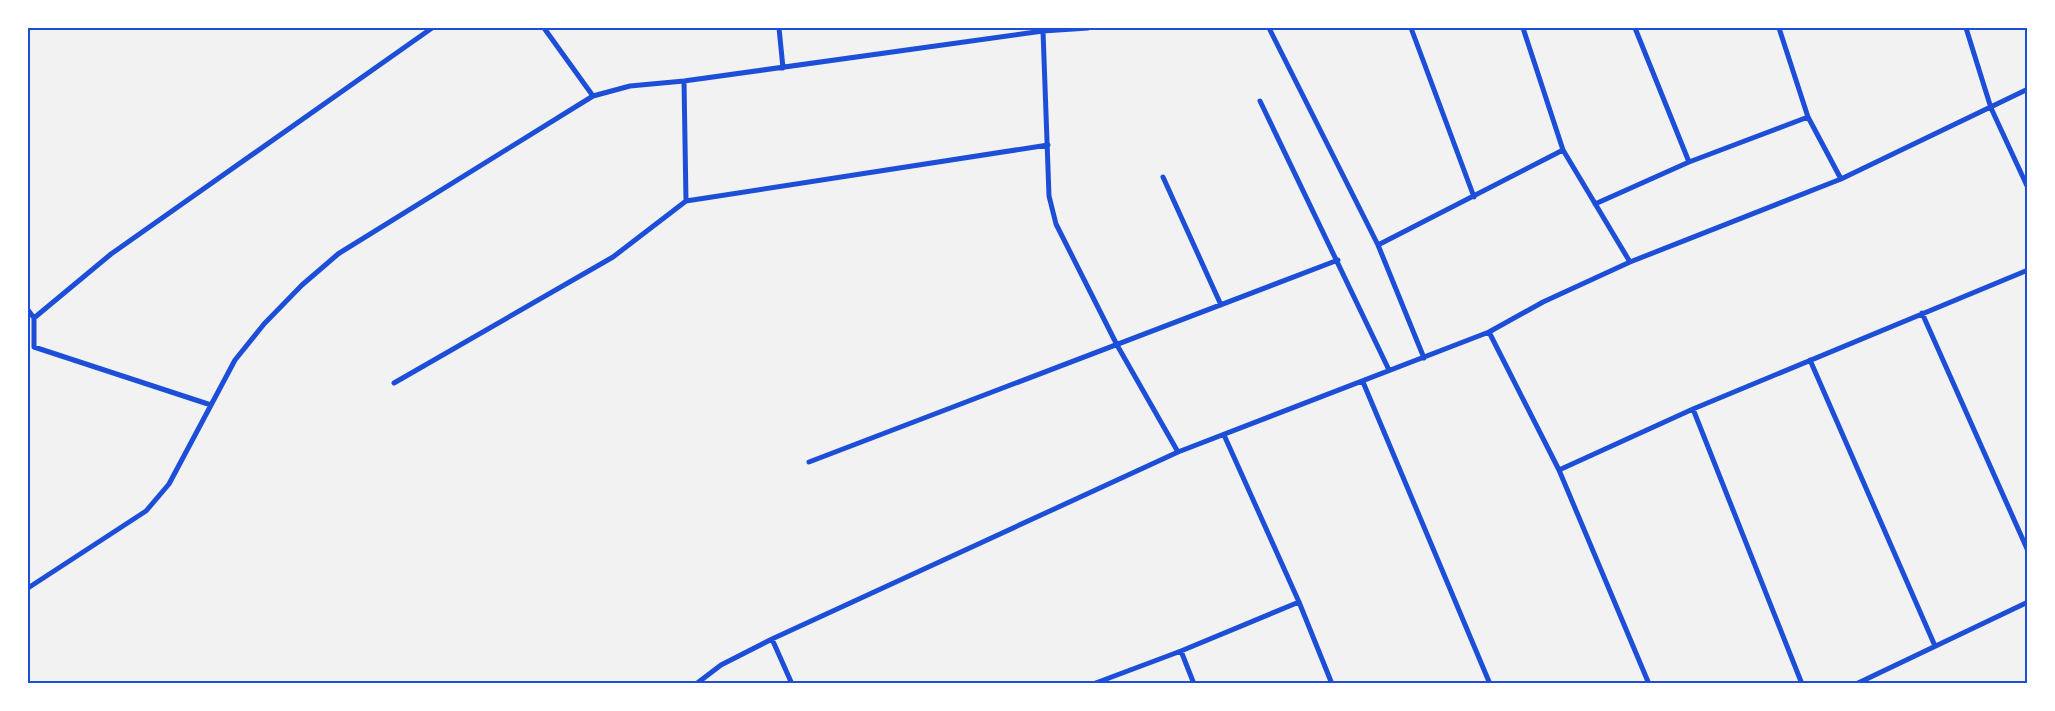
<svg xmlns="http://www.w3.org/2000/svg" width="2055" height="711" font-family="'Sofia Sans Condensed',sans-serif">
	<style>
		.lines { fill: none; stroke-linecap: round; stroke-linejoin: round }
		.minor { stroke: #1d4ed8; stroke-width: 5 }
		.neatline { fill: none; stroke: #1d4ed8; stroke-width: 2 }
	</style>
	<rect width="100%" height="100%" fill="#f2f2f2"/>
	<g class="lines">
		<!-- minor -->
		<path class="minor" d="M544 28 593 96
			M779 28 783 68
			M1269 28 1378 245 1424 358
			M1411 28 1474 197
			M1523 28 1563 150 1630 262
			M1635 28 1689 162
			M1966 28 1991 108 2028 188
			M1043 31 1049 196 1056 224 1117 345 1178 452
			M684 81 686 201
			M1260 101 1389 370
			M1808 117 1841 179
			M1163 177 1221 305
			M1595 204 1689 162 1808 117 1779 28
			M1378 245 1563 150
			M28 310 34 318V347L211 405
			M1922 313 2028 551
			M34 318 111 254 432 28
			M1489 332 1559 470 1649 684
			M1810 360 1935 646
			M1363 382 1490 684
			M394 383 613 257 686 201 1048 145
			M1693 409 1802 684
			M1224 435 1299 602 1332 684
			M809 462 1338 260
			M1559 470 1693 409 2028 270
			M28 588 146 511 169 484 235 360 264 324 302 285 338 254 593 96 630 86 684 81 1043 31 1088 28
			M772 639 792 684
			M1181 651 1194 684
			M696 684 721 665 772 639 1178 452 1489 332 1543 302 1630 262 1841 179 2028 89
			M1093 684 1181 651 1299 602
			M1856 684 2028 602"/>
	</g>
	<!-- border -->
	<rect width="2055" height="711" fill="none" stroke="#ffffff" stroke-width="58"/>
	<rect x="29" y="29" width="1997" height="653" class="neatline"/>
</svg>
